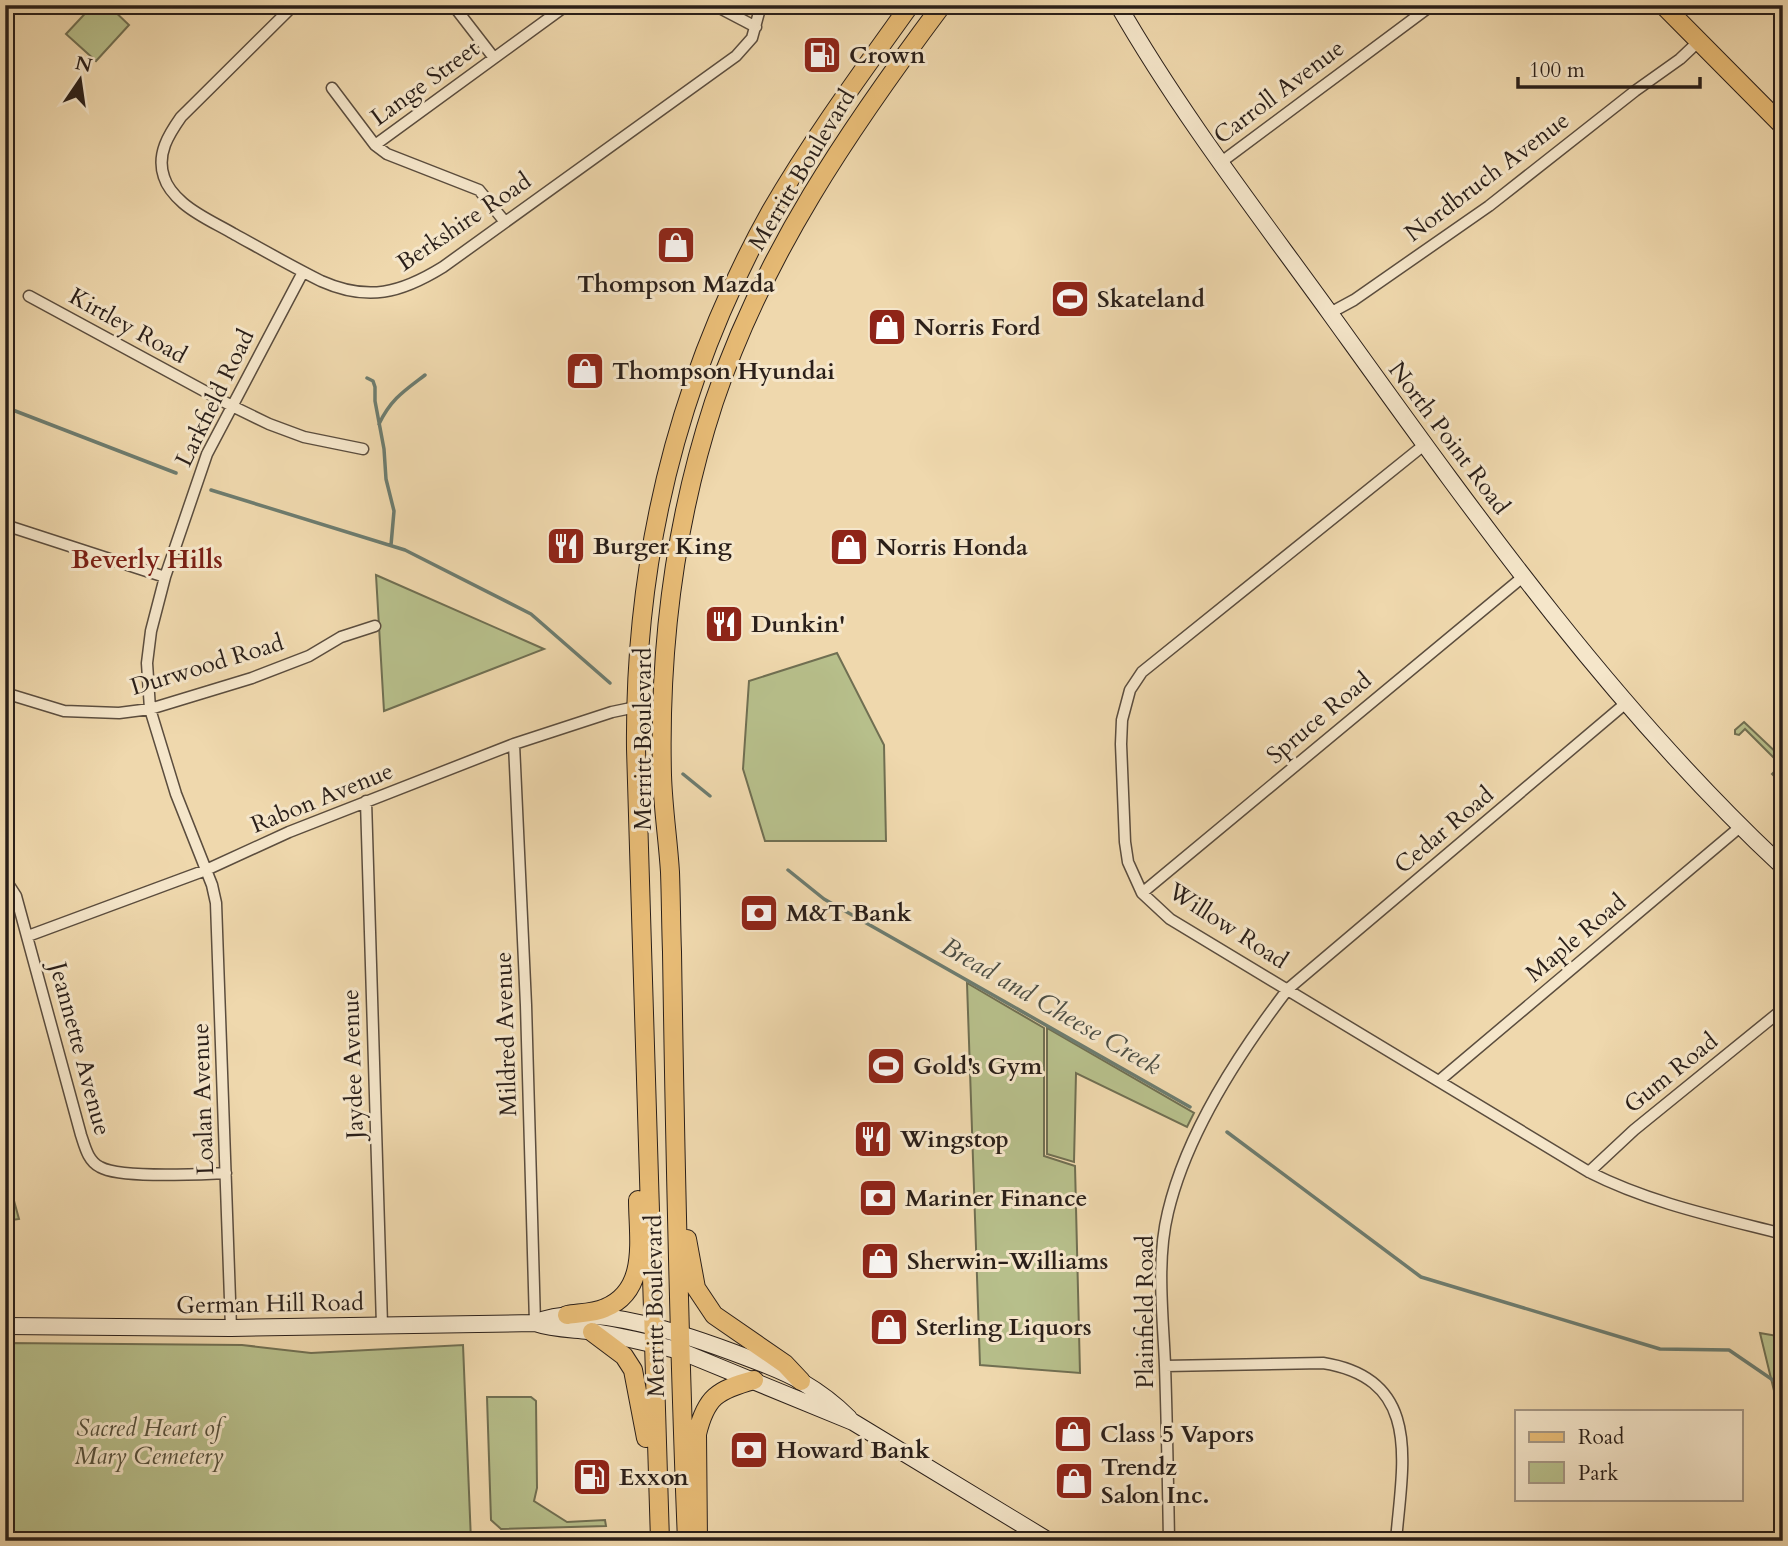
<svg xmlns="http://www.w3.org/2000/svg" width="1788" height="1546" font-family="Cardo,serif">
	<style>
		.green { fill: #b7bf8b; stroke: #706f52; stroke-width: 2 }
		.lines { fill: none; stroke-linecap: round; stroke-linejoin: round }
		.stream { stroke: #6d7c6f; stroke-width: 3.5 }
		.street-casing { stroke: #5b4d3e; stroke-width: 13 }
		.secondary-casing { stroke: #2a1f19; stroke-width: 18 }
		.primary-casing { stroke: #2a1f19; stroke-width: 20 }
		.street { stroke: #f5e6ca; stroke-width: 10 }
		.secondary { stroke: #f5e6ca; stroke-width: 16 }
		.primary { stroke: #e8bc76; stroke-width: 18 }
		.labels { text-anchor: middle; dominant-baseline: central; stroke-width: 6; stroke-linejoin: round; paint-order: stroke }
		.poi-label { font-size: 24px; font-weight: bold; fill: #2a1f19; stroke: #f5e6ca; text-anchor: start }
		.street-label { font-size: 24px; fill: #2a1f19; stroke: #f5e6ca }
		.park-label { font-size: 24px; font-style: italic; fill: #544f3b; stroke: #f5e6ca }
		.neighbourhood-label { font-size: 26px; font-weight: bold; fill: #7a1f14; stroke: #f5e6ca }
		.water-label { font-size: 26px; font-style: italic; fill: #4c4e44; stroke: #f5e6ca }
	</style>
	<rect width="100%" height="100%" fill="#efd8ad"/>
	<filter id="stains"><feTurbulence type="fractalNoise" baseFrequency=".00286" numOctaves="4"/><feColorMatrix values="0 0 0 0 .2 0 0 0 0 .09 0 0 0 0 .02 0 0 0 .5 -.17"/></filter>
	<radialGradient id="worn" r=".72"><stop offset=".6" stop-color="#630" stop-opacity="0"/><stop offset="1" stop-color="#630" stop-opacity=".3"/></radialGradient>
	<!-- green -->
	<path class="green" d="M93 5H108L129 25 96 61 66 34Z
		M376 575 544 649 384 711Z
		M837 653 884 745 886 841H765L743 769 749 681Z
		M1744 722 1783 759V774L1777 779 1772 774 1781 765 1745 729 1739 735 1735 734V730Z
		M967 983 1044 1028V1156L1075 1166 1080 1373 980 1365Z
		M1047 1028 1194 1113 1187 1127 1076 1073 1074 1162 1047 1154Z
		M5 1168 19 1219 5 1221Z
		M1760 1333 1783 1337V1428Z
		M5 1343 242 1345 311 1353 463 1345 471 1541H5Z
		M487 1397H531L536 1401 537 1488 534 1501 567 1522 605 1520 606 1526 501 1529 491 1520Z"/>
	<g class="lines">
		<!-- stream -->
		<path class="stream" d="M367 378 373 381 375 387V401L384 449 386 479 394 511 391 545
			M5 407 176 473
			M379 424C391 399 404 391 425 375
			M211 490 405 550 531 614 610 683
			M683 774 710 796
			M788 870 824 899 1190 1107
			M1227 1132 1421 1277 1660 1349 1729 1350 1783 1387"/>
		<!-- street casing -->
		<g class="street-casing">
			<path id="street" d="M294 5 181 117C169 134 156 154 164 177 167 187 175 196 183 203 198 216 217 224 234 234 263 250 291 266 321 281 368 302 401 293 443 267L736 56 752 38 761 5
				M453 5 494 58
				M714 5 756 27
				M332 88 375 145 387 154 479 190 505 222
				M375 145 567 5
				M1220 163 1432 5
				M29 296 232 406 269 424 304 437 363 449
				M1330 313 1354 300 1489 206 1635 91 1680 59 1698 42
				M1424 445 1142 672 1130 690 1122 720 1121 744 1125 842 1128 862 1142 893 1170 919 1589 1172C1650 1203 1717 1217 1783 1234
				M5 525 165 577
				M5 693 64 711 119 713 150 709 252 678 309 656 341 637 375 626
				M514 744 526 1005 535 1323
				M366 801 382 1325
				M5 879 16 896 81 1135C85 1147 88 1161 100 1167 121 1179 200 1174 226 1173
				M1142 893 1524 576
				M28 936 206 870 289 832 514 744 612 712 636 707
				M1440 1080 1740 827
				M1589 1172 1634 1130 1783 1009
				M231 1328 216 903 212 885 176 794 150 709 147 663 151 631 165 577 207 454 303 272
				M1165 1366 1323 1363C1424 1379 1402 1465 1396 1541
				M1169 1541C1168 1482 1167 1424 1165 1365 1163 1315 1156 1261 1168 1212 1187 1132 1239 1053 1288 989L1626 703"/>
		</g>
		<!-- secondary casing -->
		<g class="secondary-casing">
			<path id="secondary" d="M1118 5C1180 113 1256 211 1329 312 1468 505 1608 704 1783 867
				M535 1323C587 1298 696 1338 748 1358 766 1365 786 1372 802 1382 819 1392 835 1404 849 1418
				M5 1326 231 1328 535 1323C552 1329 570 1329 588 1331 619 1336 650 1343 680 1351L853 1422 1049 1541"/>
		</g>
		<!-- primary casing -->
		<g class="primary-casing">
			<path id="primary" d="M1663 5 1783 126
				M687 1239 696 1288 714 1315 785 1364 801 1381
				M567 1315C579 1313 594 1313 605 1308 649 1290 638 1238 638 1200
				M592 1332 624 1356 633 1370 646 1438
				M660 1541 636 749C634 557 677 379 771 211 812 140 862 72 910 5
				M687 1541C679 1345 675 1149 672 952 671 926 671 899 670 872 668 840 663 808 662 775 659 650 675 521 714 402 763 255 850 128 942 5
				M698 1541 697 1434C706 1397 717 1390 754 1380"/>
		</g>
		<!-- street -->
		<use href="#street" class="street"/>
		<!-- secondary -->
		<use href="#secondary" class="secondary"/>
		<!-- primary -->
		<use href="#primary" class="primary"/>
	</g>
	<!-- icons -->
	<defs>
		<g id="fuel-square" transform="scale(2.0125)"><rect x="-9" y="-9" width="18" height="18" rx="4" fill="#8f2418" stroke="#f5e6ca"/><path d="M-5.5-6h7V0h2V4h1.3V-2.5L3-4.5l.8-.8L6-3V5H2.5V1h-1V6h-7ZM-4.2-4.7v3.2H.2V-4.7Z" fill="#fff"/></g>
		<g id="shop-square" transform="scale(2.0125)"><rect x="-9" y="-9" width="18" height="18" rx="4" fill="#8f2418" stroke="#f5e6ca"/><path d="M-5-2.5h2.3a2.7 3.5 0 0 1 5.4 0H5L5.5 6h-11ZM-1.5-2.5h3a1.5 2.3 0 0 0-3 0Z" fill="#fff"/></g>
		<g id="stadium-square" transform="scale(2.0125)"><rect x="-9" y="-9" width="18" height="18" rx="4" fill="#8f2418" stroke="#f5e6ca"/><path d="M0-5a6.5 5 0 1 0 0 10a6.5 5 0 1 0 0-10ZM-3.5-1.8h7v3.6h-7Z" fill="#fff"/></g>
		<g id="restaurant-square" transform="scale(2.0125)"><rect x="-9" y="-9" width="18" height="18" rx="4" fill="#8f2418" stroke="#f5e6ca"/><path d="M-5-6h1v4h1v-4h1v4h1v-4h1v5L-1.5 .5V6h-2V.5L-5-1ZM5-6V6H3V1.5H1.5Q1.5-4 5-6Z" fill="#fff"/></g>
		<g id="bank-square" transform="scale(2.0125)"><rect x="-9" y="-9" width="18" height="18" rx="4" fill="#8f2418" stroke="#f5e6ca"/><path d="M-6-4H6V4H-6ZM0-2.3a2.3 2.3 0 1 0 0 4.6a2.3 2.3 0 1 0 0-4.6Z" fill="#fff"/></g>
	</defs>
	<g fill-rule="evenodd">
		<use href="#fuel-square" x="822" y="55"/>
		<use href="#shop-square" x="676" y="245"/>
		<use href="#stadium-square" x="1070" y="299"/>
		<use href="#shop-square" x="887" y="327"/>
		<use href="#shop-square" x="585" y="371"/>
		<use href="#restaurant-square" x="566" y="546"/>
		<use href="#shop-square" x="849" y="547"/>
		<use href="#restaurant-square" x="724" y="624"/>
		<use href="#bank-square" x="759" y="913"/>
		<use href="#stadium-square" x="886" y="1066"/>
		<use href="#restaurant-square" x="873" y="1139"/>
		<use href="#bank-square" x="878" y="1198"/>
		<use href="#shop-square" x="880" y="1261"/>
		<use href="#shop-square" x="889" y="1327"/>
		<use href="#shop-square" x="1073" y="1434"/>
		<use href="#bank-square" x="749" y="1450"/>
		<use href="#fuel-square" x="592" y="1477"/>
		<use href="#shop-square" x="1074" y="1481"/>
	</g>
	<g class="labels">
		<!-- poi labels -->
		<g class="poi-label">
			<text x="849" y="55">Crown</text>
			<text x="676" y="284" text-anchor="middle">Thompson Mazda</text>
			<text x="1097" y="299">Skateland</text>
			<text x="914" y="327">Norris Ford</text>
			<text x="612" y="371">Thompson Hyundai</text>
			<text x="593" y="546">Burger King</text>
			<text x="876" y="547">Norris Honda</text>
			<text x="751" y="624">Dunkin'</text>
			<text x="786" y="913">M&amp;T Bank</text>
			<text x="913" y="1066">Gold's Gym</text>
			<text x="900" y="1139">Wingstop</text>
			<text x="905" y="1198">Mariner Finance</text>
			<text x="907" y="1261">Sherwin-Williams</text>
			<text x="916" y="1327">Sterling Liquors</text>
			<text x="1100" y="1434">Class 5 Vapors</text>
			<text x="776" y="1450">Howard Bank</text>
			<text x="1101" y="1467">Trendz<tspan x="1101" dy="28">Salon Inc.</tspan></text>
			<text x="619" y="1477">Exxon</text>
		</g>
		<!-- street labels -->
		<g class="street-label">
			<text transform="translate(425 83) rotate(-36)">Lange Street</text>
			<text transform="translate(1279 92) rotate(-37)">Carroll Avenue</text>
			<text transform="translate(802 170) rotate(-59)">Merritt Boulevard</text>
			<text transform="translate(1487 177) rotate(-37)">Nordbruch Avenue</text>
			<text transform="translate(464 222) rotate(-34)">Berkshire Road</text>
			<text transform="translate(128 326) rotate(29)">Kirtley Road</text>
			<text transform="translate(215 398) rotate(-64)">Larkfield Road</text>
			<text transform="translate(1449 438) rotate(53)">North Point Road</text>
			<text transform="translate(207 665) rotate(-17)">Durwood Road</text>
			<text transform="translate(1319 718) rotate(-40)">Spruce Road</text>
			<text transform="translate(643 739) rotate(-90)">Merritt Boulevard</text>
			<text transform="translate(322 798) rotate(-22)">Rabon Avenue</text>
			<text transform="translate(1444 830) rotate(-40)">Cedar Road</text>
			<text transform="translate(1228 926) rotate(33)">Willow Road</text>
			<text transform="translate(1576 938) rotate(-40)">Maple Road</text>
			<text transform="translate(506 1034) rotate(-92)">Mildred Avenue</text>
			<text transform="translate(80 1049) rotate(75)">Jeannette Avenue</text>
			<text transform="translate(353 1064) rotate(-92)">Jaydee Avenue</text>
			<text transform="translate(1671 1073) rotate(-39)">Gum Road</text>
			<text transform="translate(203 1099) rotate(-92)">Loalan Avenue</text>
			<text transform="translate(270 1304) rotate(-1)">German Hill Road</text>
			<text transform="translate(655 1306) rotate(-91)">Merritt Boulevard</text>
			<text transform="translate(1145 1312) rotate(-90)">Plainfield Road</text>
		</g>
		<!-- park labels -->
		<g class="park-label">
			<text x="149" y="1428">Sacred Heart of<tspan x="149" dy="28">Mary Cemetery</tspan></text>
		</g>
		<!-- neighbourhood labels -->
		<g class="neighbourhood-label">
			<text x="147" y="559">Beverly Hills</text>
		</g>
		<!-- water labels -->
		<g class="water-label">
			<text transform="translate(1051 1006) rotate(30)">Bread and Cheese Creek</text>
		</g>
	</g>
	<!-- margin -->
	<rect width="1788" height="1546" fill="none" stroke="#efd8ad" stroke-width="28"/>
	<rect x="7" y="7" width="1774" height="1532" fill="none" stroke="#2a1f19" stroke-width="3.5"/>
	<rect x="14" y="14" width="1760" height="1518" fill="none" stroke="#2a1f19" stroke-width="2"/>
	<!-- legend -->
	<rect x="1515" y="1410" width="228" height="91" fill="#f5e6ca" stroke="#a49683" stroke-width="2"/>
	<rect x="1529" y="1432" width="35" height="10" fill="#e8bc76" stroke="#a49683" stroke-width="2"/>
	<text x="1578" y="1444" font-size="21" fill="#2a1f19">Road</text>
	<rect x="1529" y="1462" width="35" height="21" fill="#b7bf8b" stroke="#a49683" stroke-width="2"/>
	<text x="1578" y="1480" font-size="21" fill="#2a1f19">Park</text>
	<!-- north arrow -->
	<g transform="translate(80 80) rotate(13)" stroke="#f5e6ca" stroke-width="5" paint-order="stroke">
	<path d="M0-5L12 26L0 18L-12 26Z" fill="#2a1f19"/>
	<text y="-10" font-size="19" font-weight="bold" text-anchor="middle" fill="#2a1f19">N</text>
	</g>
	<!-- scale -->
	<path d="M1518 77v10h182v-10" fill="none" stroke="#2a1f19" stroke-width="3.5"/>
	<text x="1529" y="77" font-size="21" fill="#2a1f19" stroke="#f5e6ca" stroke-width="5" paint-order="stroke">100 m</text>
	<rect width="100%" height="100%" filter="url(#stains)"/>
	<rect width="100%" height="100%" fill="url(#worn)"/>
</svg>
